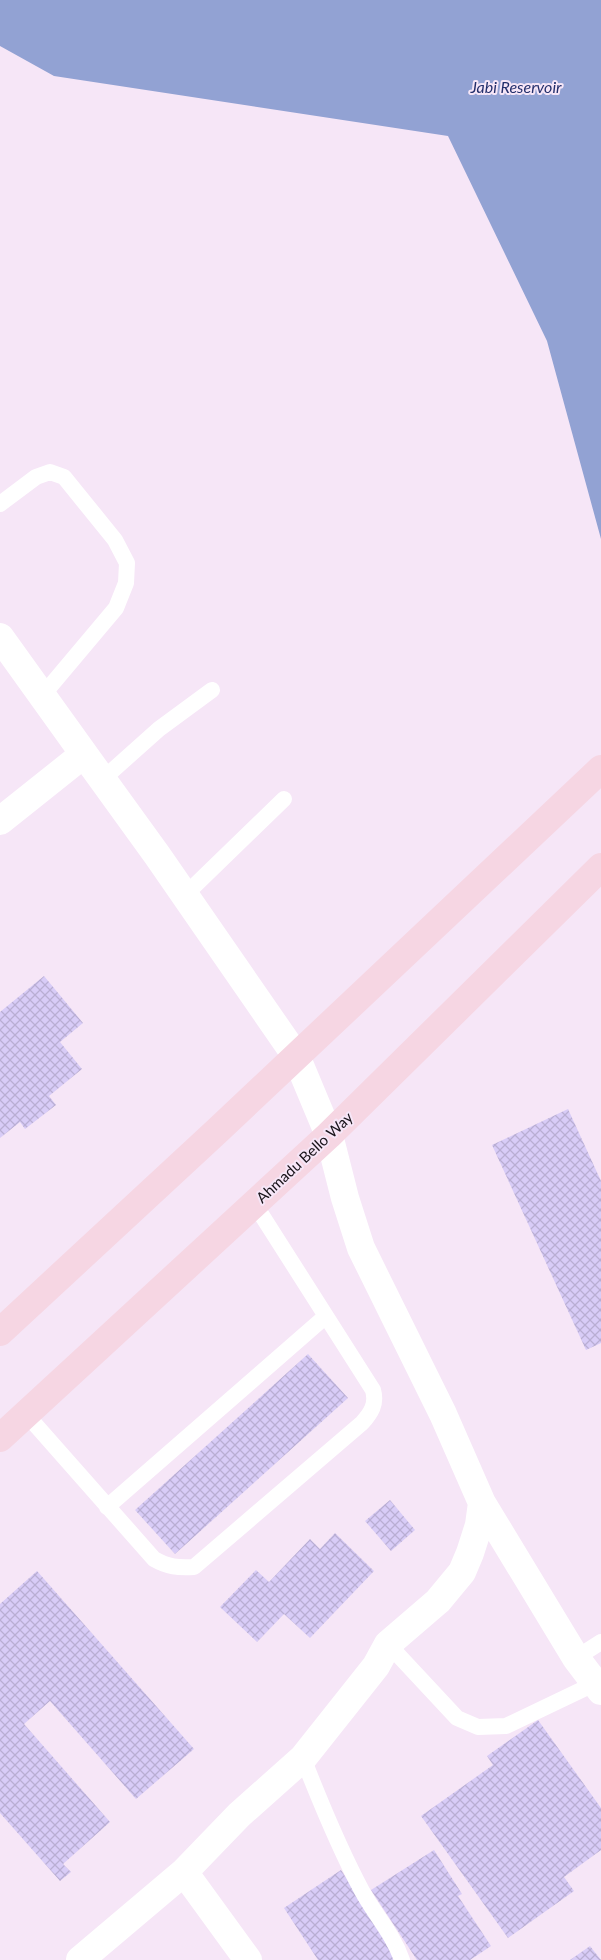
<svg xmlns="http://www.w3.org/2000/svg" width="601" height="1960" font-family="Lato,sans-serif">
	<style>
		.water { fill: #92a2d3 }
		.building { fill: url(#building-cross-hatch) }
		.lines { fill: none; stroke-linecap: round; stroke-linejoin: round }
		.lane { stroke: #fff; stroke-width: 16 }
		.street { stroke: #fff; stroke-width: 28 }
		.primary { stroke: #f6d6e3; stroke-width: 28 }
		.labels { text-anchor: middle; dominant-baseline: central; stroke-width: 4; stroke-linejoin: round; paint-order: stroke }
		.street-label { font-size: 15px; fill: #171218; stroke: #f6e6f7 }
		.water-label { font-size: 16px; font-style: italic; fill: #232f6b; stroke: #f6e6f7 }
	</style>
	<defs>
		<pattern id="building-cross-hatch" width="8" height="8" patternUnits="userSpaceOnUse" patternTransform="scale(1.25)"><rect width="8" height="8" fill="#d8ccf7"/><path d="M0 0l8 8M0 8l8-8" fill="none" stroke="#b9aed3"/></pattern>
	</defs>
	<rect width="100%" height="100%" fill="#f6e6f7"/>
	<!-- water -->
	<path class="water" d="M0 0H601V539L547 341 448 136 54 76 0 46Z"/>
	<!-- building -->
	<path class="building" d="M44 976 83 1023 60 1042 82 1069 49 1096 56 1105 25 1129 20 1122 0 1138V1012Z
		M568 1109 601 1181V1343L586 1350 492 1145Z
		M308 1354 348 1398 175 1554 135 1510Z
		M390 1500 415 1530 391 1551 365 1521Z
		M335 1533 374 1571 310 1638 284 1614 257 1642 220 1607 256 1570 269 1582 310 1539 320 1549Z
		M37 1571 194 1749 136 1799 50 1701 24 1724 110 1822 63 1864 71 1872 60 1881 0 1813V1604Z
		M538 1720 601 1808V1850L564 1877 574 1891 508 1938 421 1816 493 1765 487 1756Z
		M434 1850 462 1894 458 1896 491 1946 470 1960H417L371 1890Z
		M341 1870 397 1957 393 1960H318L284 1908Z
		M590 1946 601 1960H570Z"/>
	<g class="lines">
		<!-- lane -->
		<path class="lane" d="M0 504 36 477 50 472 64 477 115 540 127 563 126 583 116 608 42 696
			M103 779 159 729 212 690
			M185 895 284 799
			M26 1414 154 1559C168 1567 178 1568 194 1567L362 1423C371 1413 377 1404 373 1390L254 1203
			M107 1507 326 1316
			M388 1644 457 1718 478 1727 506 1726 596 1683
			M576 1658 601 1642
			M303 1758C321 1804 339 1848 362 1891 375 1915 393 1934 402 1960"/>
		<!-- street -->
		<path class="street" d="M0 637 84 754
			M0 821 84 754 157 855 296 1056 329 1135 345 1198 361 1248 443 1414 482 1503 479 1525 470 1553 462 1572 438 1601 388 1644 376 1666 303 1758 239 1815 184 1872 80 1960
			M482 1503 576 1658 601 1691
			M184 1872 248 1960"/>
		<!-- primary -->
		<path class="primary" d="M0 1332 217 1131 601 769
			M0 1438 329 1135 601 867"/>
	</g>
	<g class="labels">
		<!-- street labels -->
		<g class="street-label">
			<text transform="translate(304 1157) rotate(-43)">Ahmadu Bello Way</text>
		</g>
		<!-- water labels -->
		<g class="water-label">
			<text x="516" y="86">Jabi Reservoir</text>
		</g>
	</g>
</svg>
